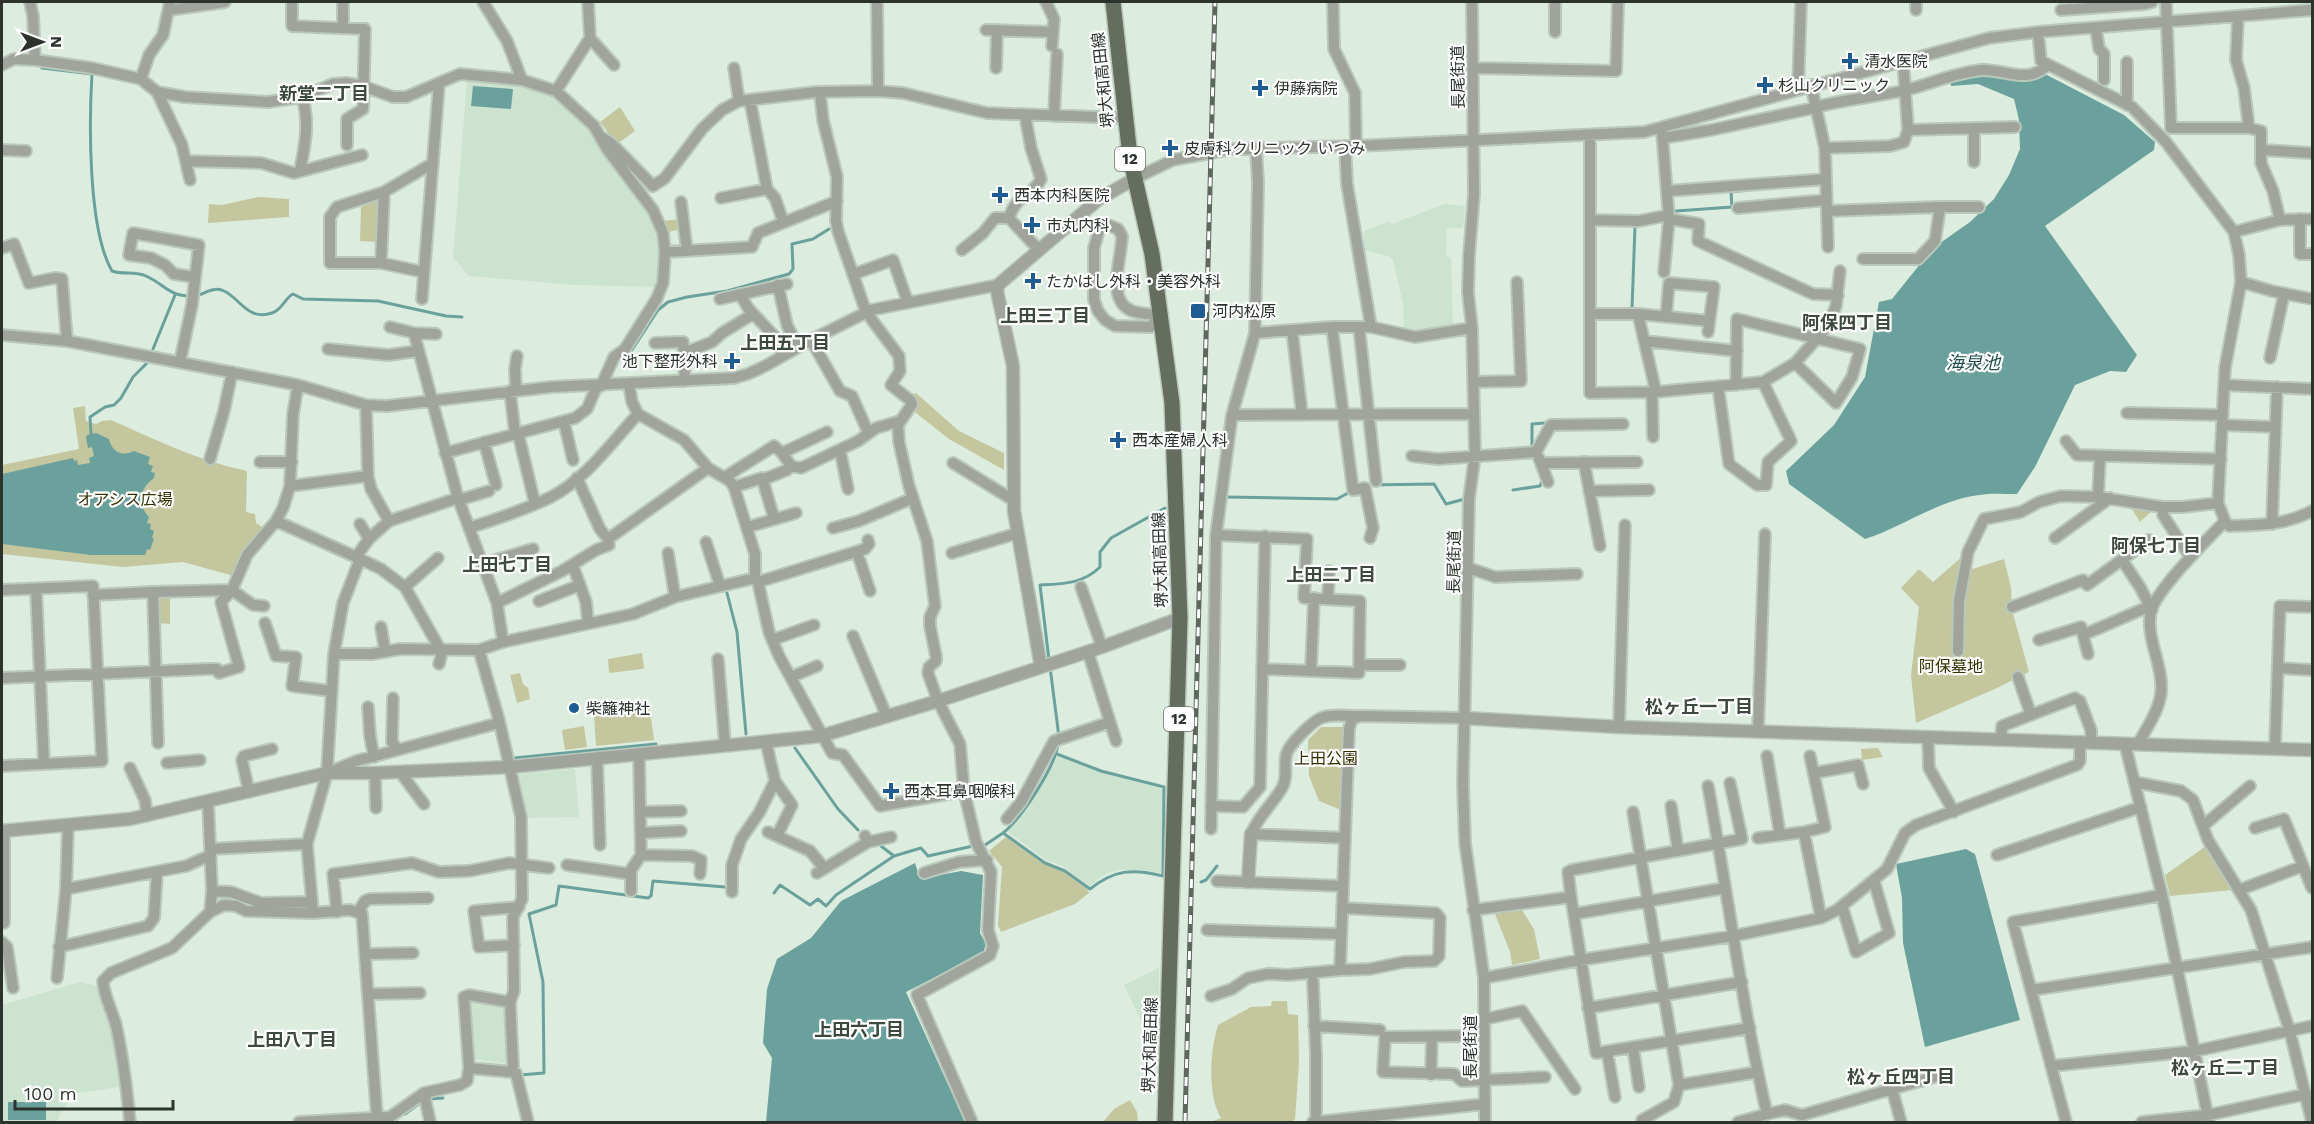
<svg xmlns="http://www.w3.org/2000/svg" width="2314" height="1124" font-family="'Work Sans','Noto Sans JP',sans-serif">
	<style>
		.built { fill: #cce3d0 }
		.green { fill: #c4c79d }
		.water { fill: #6ba19d }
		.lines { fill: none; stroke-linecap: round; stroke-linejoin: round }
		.stream { stroke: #6ba19d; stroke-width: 3 }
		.minor-casing { stroke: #b9c8bb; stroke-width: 14 }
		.tertiary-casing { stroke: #b9c8bb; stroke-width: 15 }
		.primary-casing { stroke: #b9c8bb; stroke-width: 18 }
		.minor { stroke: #a0a49d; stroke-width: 10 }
		.tertiary { stroke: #a0a49d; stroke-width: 12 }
		.primary { stroke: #656d5f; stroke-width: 15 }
		.rail-casing { stroke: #5d675e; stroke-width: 5 }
		.rail { stroke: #fff; stroke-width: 3; stroke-dasharray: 9; stroke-linecap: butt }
		.poi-dot { fill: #1e5c93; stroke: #fff; stroke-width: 2 }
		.labels { text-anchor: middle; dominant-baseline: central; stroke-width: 4.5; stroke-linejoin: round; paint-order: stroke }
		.shield { fill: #fff; stroke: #6b706c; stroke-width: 1.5 }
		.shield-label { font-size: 15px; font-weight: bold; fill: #2c332d }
		.poi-label { font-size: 16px; fill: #2c332d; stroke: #fff; text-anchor: start }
		.street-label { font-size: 16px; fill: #2c332d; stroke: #fff }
		.park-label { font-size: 16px; fill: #323300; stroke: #fff }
		.neighbourhood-label { font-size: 18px; font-weight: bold; fill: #3b493e; stroke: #fff }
		.water-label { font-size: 18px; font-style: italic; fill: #1e4e4b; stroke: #fff }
	</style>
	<rect width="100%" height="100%" fill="#dceddf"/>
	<!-- built -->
	<path class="built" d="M467 80 509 83 541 88 562 101 583 120 644 205 653 222 661 264 658 287 575 285 469 276 453 258Z
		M1445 204 1465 206 1463 228H1447L1446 257H1451L1453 327 1429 332H1404L1403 303 1393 260 1388 256 1364 250V231L1389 221 1391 224Z
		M1058 756 1100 772 1163 789 1162 873 1141 870H1118L1107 873 1089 886 1063 866 1046 860 1008 832 1028 808Z
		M575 769 579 817 523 818 513 775Z
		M1159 968V1011L1141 1021 1124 985Z
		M80 982 97 986 110 1023 119 1087 72 1094 56 1122H2V1005Z
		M471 1000 506 1005 509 1064 473 1059Z"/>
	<!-- green -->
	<path class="green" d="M620 107 635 131 617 144 600 122Z
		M258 197 289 199V217L208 223 209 204 222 205Z
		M377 200 381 203 377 242 360 241 361 207Z
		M680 219 681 229 665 233 663 221Z
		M916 393 959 431 1004 453V470L949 439 911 409 910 396Z
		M85 406 86 421 96 424 102 421 111 420C156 440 199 461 247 471L246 512 255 514 256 523 264 528 245 550 234 576 183 562 123 567 2 554V465L79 449 73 408Z
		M2130 506 2153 510 2140 522Z
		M1963 556 1969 570 2004 559 2011 587 2012 610 2029 672 1997 688 1916 723 1911 675 1919 607 1901 588 1918 570H1920L1933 582Z
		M158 596H170V624L157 623Z
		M642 653 644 668 642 669 609 673 608 659Z
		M520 673 523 684 528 688 530 699 517 703 510 675Z
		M649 703 654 740 596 746 594 716 628 710V706Z
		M584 726 587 747 565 750 562 730Z
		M1321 727H1345L1341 810 1319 801 1309 776 1308 740Z
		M1878 748 1883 757 1862 760 1861 749Z
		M1006 837 1044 864 1064 872 1087 889 1089 893 1075 904 1001 932 998 925 1002 867 989 851Z
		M2206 846 2232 890 2170 896 2165 875Z
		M1522 910 1534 929 1540 959 1512 965 1510 952 1495 914Z
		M1272 1001H1287L1288 1014 1298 1015 1299 1061 1295 1120 1289 1122H1211L1221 1118C1207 1095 1210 1050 1218 1025L1251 1007 1271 1006Z
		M1130 1100 1137 1112 1138 1122H1103L1114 1109Z"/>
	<!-- water -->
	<path class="water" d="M1983 73 2027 79 2047 75 2124 115 2155 142 2154 150 2045 226 2137 355 2126 372 2110 371 2075 385 2035 467 2017 494C2005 494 1991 493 1979 495 1938 500 1903 527 1865 539L1789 484 1786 471 1834 425 1865 377 1879 302 1892 299 1933 248 1970 222 1994 199 2009 175 2020 149 2019 120 2014 99 1978 84 1951 86 1950 81Z
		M473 86 513 89 511 109 471 106Z
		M96 433 109 439C112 452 122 457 134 451L150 457 148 464 153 466 151 472 155 473 154 478C140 488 136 504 149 517L147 523 151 524 150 529 154 531 152 538 154 539 150 550 147 549 145 555H91L2 544V474L73 458 74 461 77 460 78 465 90 463 89 458 94 456 92 447 88 448 86 438 87 435Z
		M1966 849 1975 854 2020 1020 1925 1047 1903 943 1902 898 1896 864Z
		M915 863 920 879 961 871 983 875 980 933 986 944 983 953 906 992 965 1122H766L772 1058 763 1043 767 989 777 959 811 938 841 901Z
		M8 1102H46V1120H8Z"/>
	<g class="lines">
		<!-- stream -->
		<path class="stream" d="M40 65 42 68 92 74C89 122 88 230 112 271 123 275 135 271 146 276 164 284 169 296 190 296
			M1676 211 1732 207 1731 192 1748 190
			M197 296C205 293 215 286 224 291 240 298 247 321 272 313 282 310 285 298 293 294L303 299 378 301 446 316 462 317
			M1632 309 1635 226
			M153 349 175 295
			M620 356H628L658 310 668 302 687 297 727 291 789 274 793 269 792 244 813 239 829 229
			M91 434 90 417 105 407 114 405 121 398 133 377 147 363
			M1532 447V424L1545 423
			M1367 485 1434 484 1446 504 1465 499
			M1513 490 1540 486 1542 481
			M1227 497 1337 499 1350 492
			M727 593 737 632 746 734
			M1049 660 1040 585C1062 584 1083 584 1100 567V552L1111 538 1165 508
			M1050 667 1059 737
			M795 748 838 809 858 830
			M514 758 656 744
			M1003 833C1021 819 1055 767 1058 744
			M985 845 1003 833 1045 863 1065 871 1090 889C1114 870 1132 868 1163 876L1164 787 1101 771 1057 754
			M881 846 894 856 921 848 928 856 973 846
			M1201 882 1206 880 1217 866
			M774 893 780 885 810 905 818 899 826 906 836 895 894 856
			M520 1075 544 1073 543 982 529 914 556 905 559 886 648 898 651 896 653 881 725 887
			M430 1099 443 1098
			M405 1114 420 1103
			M393 1122 396 1121"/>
		<!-- minor casing -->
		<g class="minor-casing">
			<path id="minor" d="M30 2 33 16 35 60
				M292 2V26L365 29 363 109 347 119V145
				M483 2 507 41 522 80
				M877 2 878 91
				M1046 2 1054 19 1052 46
				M1333 2 1334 49 1355 93 1356 146
				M1472 2 1474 194 1469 256 1468 292 1472 328 1475 455 1469 499 1463 784 1465 843 1484 978 1485 1122
				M2166 2 2171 128H2249
				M169 10 225 2
				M1916 10V2
				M2061 10 2145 4 2152 2
				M2238 17 2236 60 2244 88 2249 128 2261 131V163L2273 191 2280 220
				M343 28V2
				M2096 28 2099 49 2104 54V80
				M986 30 1053 32
				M1555 32V2
				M2038 32 2041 61 2132 107 2166 142 2234 232 2239 255 2241 282 2225 368 2218 503 2225 521 2229 526C2258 525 2286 525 2312 511
				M590 38 614 65
				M2127 62V105
				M2 65 14 59 35 60 92 68 141 79 157 92 182 145 190 180
				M734 68 739 101
				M996 68 997 30
				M1474 68 1616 71 1618 2
				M141 79 149 55 163 35 170 2
				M1811 85 1825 148 1828 247
				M1798 89 1801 2
				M556 91 590 38 588 2
				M157 92 185 97 268 102 302 97 333 84 346 83 363 86 393 97H406L460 74 522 80 556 91 594 126 607 149 653 210 663 233 665 252 663 283 657 298 625 349 614 357 601 386
				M820 92 823 120 837 177 836 221 838 231 866 312 899 356 900 371 891 385 911 401 912 404 898 425 899 442 909 486 927 541 935 606 930 617V626L936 656V661L929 667 928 673 938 701 960 744 964 791 976 842 991 872 988 930 993 946 990 955 917 995 972 1122
				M750 100 767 189 775 198 783 221
				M1816 107C1846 99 1876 97 1906 90 1931 84 1956 72 1982 70 2005 69 2028 85 2047 65
				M1054 116 1057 54
				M1974 128V162
				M1908 130 2015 127
				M1662 131 1669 219 1664 272
				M1590 136V393L1656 392 1763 382 1795 363 1828 326 1836 306 1840 271
				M603 138 611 143 653 186 665 178 702 129 722 110 739 101 817 92 878 91 903 93 987 113 1124 118
				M1663 138 1711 130 1814 108
				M1345 146 1347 184 1371 327
				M1825 148 1890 146 1904 142 1908 130 1903 60
				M2 150 26 151
				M2262 150 2312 153
				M187 161 261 163 294 173 362 155
				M300 171C305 145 310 122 302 97
				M1136 178 1173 160 1231 149 1356 146 1644 132 1989 38 2038 32 2312 10
				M1668 191 1826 179
				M721 198 767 189
				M681 202 687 251
				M1940 207H1979
				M1738 208 1826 200
				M1827 211 1940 207 1935 241 1918 259H1863
				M1009 218C1017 193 1032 197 1041 179L1031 148 1025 115
				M1669 219 1699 224 1698 241 1813 294 1838 295
				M2300 219V254H2312
				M1590 220 1639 221 1669 215
				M1108 225 1118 229 1122 236C1122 258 1105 300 1132 311 1140 314 1152 314 1160 315L1151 327 1115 326 1105 320 1098 311 1094 300V248L1099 230Z
				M2234 232 2280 220 2312 219
				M2 248 14 244 29 283 55 278 62 279 67 341
				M962 250 983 233 995 218H1009L1038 249
				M665 252 752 247 758 233 837 201
				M381 263 384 192
				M423 272 381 263H330V217L337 207 384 192 433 163
				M854 274 893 260 908 303
				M2241 282 2272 291 2312 299
				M778 285 787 325 798 347
				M740 294 748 308 774 336 783 356
				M422 299 439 84
				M720 299 787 284
				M1590 314H1638L1709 321
				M1638 314 1656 392
				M1666 317 1669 283 1714 287 1708 332
				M390 327 414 333 436 334
				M1332 327 1353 490 1365 488 1373 528 1370 538
				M1359 327 1376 481
				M1292 330 1302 414
				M414 333 458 498 497 603 503 642
				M1255 333 1332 327H1371L1415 337 1472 328
				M2 335 67 341 298 385 366 405 387 406 551 387 734 378 748 374 767 365 811 340 871 310 998 285
				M811 340 840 391 852 396 868 432
				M1644 341 1737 351
				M655 343 683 342 685 381
				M328 349 388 355 417 351
				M684 353 712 342 722 333 753 314
				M2270 358 2284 294
				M180 362 192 305 199 245 133 233 129 255 151 258 165 265 174 274 194 277
				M1473 382 1521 381 1517 282
				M629 384 632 402 638 414 684 440 708 468 730 481 734 487 755 554V578L758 582 769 632 779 656 832 753 843 755 880 806 964 791
				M1736 385 1737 319 1860 349 1852 377 1836 403 1795 363
				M2224 385 2312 389
				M1718 386 1729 464 1757 485H1766L1768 462 1791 441 1763 382
				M510 391 515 433
				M516 391 515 369 517 356
				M1652 392 1653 437
				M366 405 368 476 371 489 389 521
				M2127 413 2223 415
				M1232 415 1474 414
				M564 422 573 460
				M2223 425 2275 427
				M518 433 535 504
				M2066 441 2077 455 2221 459
				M484 442 496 485
				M840 450 848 489
				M445 453 575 418 587 409 597 386
				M782 453 827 432
				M1412 456 1438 459 1536 452 1551 425 1623 424
				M1539 458 1548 482
				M210 459 224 411 232 372
				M260 462H292
				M1584 462 1600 546
				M953 463 1013 500
				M1541 463 1637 462
				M725 477 774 446 782 453 791 466
				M577 478 600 529 608 539
				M762 480 787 470 791 466 801 468 858 441 876 428 900 421
				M290 486 368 476
				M734 487 762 478 774 518
				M1589 491 1649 490
				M2098 497 2100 456
				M459 500 489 491
				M2162 507 2163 515 2190 557
				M276 521 356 557 369 539 389 521 458 498
				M360 524 369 539
				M2272 524 2277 387
				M748 527 796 513
				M469 528C496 519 525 510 551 497 586 479 612 442 638 414
				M833 528 859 521 913 498
				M1216 535 1307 539 1304 598 1360 601 1359 673 1262 669
				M2055 538 2110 498
				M706 542 720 586
				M857 552 870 591
				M668 553 675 597
				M952 553 1018 533
				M356 557 381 569 405 587 440 649
				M2122 560 2140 587 2152 610
				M482 564 533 549
				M573 566 586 602 588 623
				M1469 568 1495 577 1577 574
				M758 582 865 549 869 544 868 540
				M405 587 438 558
				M1081 587 1102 647
				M36 589 44 763
				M2 590 93 586 102 761 2 766
				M93 595 153 592
				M1328 599 1329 571
				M539 601 580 585
				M497 603 562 571 596 550 609 545 608 539 708 468
				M2012 607 2083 580 2087 585 2149 540
				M265 623 276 656 296 657 292 686 331 691
				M381 627 385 651
				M2083 635 2150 606
				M853 636 887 717
				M772 640 814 625
				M2039 640 2081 627 2088 654
				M1958 651 1959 601 1968 552 1984 519 2021 512 2039 502 2061 496 2098 497 2162 507H2182L2218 503
				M1088 652 1116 741
				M334 654H372L400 649 479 650 503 642 633 614 675 597 755 578
				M718 659 725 745
				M439 664 443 649
				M1359 665H1400
				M2278 668 2312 670
				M1311 671 1314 598
				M791 677 817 666
				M2018 677 2031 715
				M2 678 208 669H217L219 673 239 667 221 602 232 590 253 605 264 606
				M393 698 392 742 398 750
				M368 707 370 736 374 757
				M1619 727 1625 525
				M1758 731 1765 534
				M1928 738 1929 768 1954 812
				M2001 740 2002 726 2075 698 2080 701 2091 730V743
				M158 743 153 592 232 590 247 555 276 521 283 508 290 486 293 414 298 385
				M2125 744 2162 895 2209 1122
				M2138 744C2146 729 2159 711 2161 693 2164 666 2145 638 2151 611 2157 589 2208 539 2225 521
				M2275 748 2280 606 2312 607
				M1767 756 1780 835
				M1810 756 1825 827 1804 832 1821 918
				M597 758 600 845
				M167 763 200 760
				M130 768 145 800 147 816
				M330 772 356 761 495 724 499 720
				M400 772 424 804
				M375 773 376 808
				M1814 773 1858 765 1863 784
				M775 781 792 805 777 836
				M2134 782 2181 791 2193 800 2208 840 2251 910 2290 1032 2312 1122
				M1708 786C1728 895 1742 1006 1767 1114L1785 1110 1802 1115 1934 1077
				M249 792 242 760 244 756 272 749
				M208 802 212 891 210 912
				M1211 806 1243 807 1260 787 1265 536
				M1671 806 1678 850
				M641 812 681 811
				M1633 812 1679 1085 1758 1072
				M1007 819 1021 802 1054 741 1110 722
				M2203 826 2250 786
				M2255 828 2284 819 2312 888
				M1211 829 1216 535 1232 415 1255 333 1258 182 1256 148
				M768 832 810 851 824 868
				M641 833 681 831
				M865 836 868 842 891 837
				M1345 838 1251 834C1260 814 1272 805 1282 788 1288 778 1284 766 1286 756 1287 746 1314 719 1324 717 1334 714 1346 716 1357 716
				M1758 838 1804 832
				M210 849 307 844
				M641 855 692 856 701 860 700 874
				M1997 855 2141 807
				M567 865 631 874
				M817 873 868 842
				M924 873 959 862 987 860
				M1217 881 1342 886
				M66 889 186 866 211 855
				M2239 890 2303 866
				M212 891 231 892 261 903 312 902
				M631 891V870L641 855 639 754
				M732 892V865L741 839 759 813 775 781 766 742
				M1571 897 1568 872 1572 870 1742 839 1730 783
				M1842 906 1856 952 1889 933 1874 881
				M1473 910 1571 897 1596 1053 1750 1028
				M337 912 333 874 412 863 439 872 469 871 509 863 549 868
				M358 912 365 901 370 899 428 898
				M313 913 307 844 327 773 334 654 343 603 360 559
				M1574 914 1725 888
				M4 923V830
				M1207 930 1341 934
				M2 942 7 947 13 988
				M514 945 479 947 474 911 519 907
				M59 947 148 926 154 918 157 872
				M366 954 413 953
				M1340 970 1370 969 1404 962 1434 961 1439 956 1440 918 1436 913 1342 908
				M57 978 66 889 68 825
				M1484 978 1580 960 1733 936 1821 918 1837 910 1887 869 1905 833 1916 825 2077 765 2080 761V743
				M1313 981 1316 1055V1122H1313
				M2032 990 2312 947
				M369 994 420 993
				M1211 996 1232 989 1248 978 1268 974 1288 975 1340 970 1349 729 1352 719 1361 716 1463 718
				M1588 1008 1742 982
				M1485 1019 1522 1011 1575 1089
				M1314 1026 1380 1030
				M1465 1036 1385 1037 1383 1072 1454 1074 1462 1081 1545 1077
				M1633 1047 1639 1087
				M1607 1051 1615 1097
				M2051 1066 2195 1051 2312 1026
				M469 1068 464 997 469 995 510 1002
				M511 1072 516 1073 528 1122
				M1431 1075 1432 1037
				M1892 1089 1901 1122
				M424 1093 430 1122
				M1642 1120 1674 1102 1679 1085
				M130 1122C127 1090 123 1057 116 1025 112 1010 104 997 103 981L111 973 172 948 210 912 224 905 236 906 246 911 313 913 350 910 362 914 377 1118
				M299 1122 390 1117 424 1093 460 1085 467 1081 469 1068 511 1072 513 1066 510 1002 514 991 513 917 522 899 521 817 499 720 479 650
				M1316 1122 1485 1104
				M1738 1122 1767 1114
				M2066 1122 2013 922 2162 895
				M2142 1122 2208 1115 2306 1094"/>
		</g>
		<!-- tertiary casing -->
		<g class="tertiary-casing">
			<path id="tertiary" d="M1041 667 1014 511 1013 366 997 291 998 285 1099 199 1136 178
				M1463 718 1619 727 2312 750
				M2 831 130 819 327 773H375L510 767 821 736 938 701 1102 647 1180 618
				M1248 882 1251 834"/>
		</g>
		<!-- primary casing -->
		<g class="primary-casing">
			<path id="primary" d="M1113 2 1130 157 1152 254 1172 403 1180 618 1165 1122"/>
		</g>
		<!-- minor -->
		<use href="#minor" class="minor"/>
		<!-- tertiary -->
		<use href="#tertiary" class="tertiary"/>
		<!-- primary -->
		<use href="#primary" class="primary"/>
		<!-- rail casing -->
		<g class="rail-casing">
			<path id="rail" d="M1185 1122 1215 2"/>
		</g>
		<!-- rail -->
		<use href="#rail" class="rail"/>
	</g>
	<!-- markers -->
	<g class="poi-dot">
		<path d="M1847 52h6v6h6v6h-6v6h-6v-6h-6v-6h6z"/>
		<path d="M1762 76h6v6h6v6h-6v6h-6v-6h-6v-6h6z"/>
		<path d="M1257 79h6v6h6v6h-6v6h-6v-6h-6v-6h6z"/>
		<path d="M1167 139h6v6h6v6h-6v6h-6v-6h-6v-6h6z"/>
		<path d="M997 186h6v6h6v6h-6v6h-6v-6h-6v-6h6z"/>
		<path d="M1029 216h6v6h6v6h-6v6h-6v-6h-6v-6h6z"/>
		<path d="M1030 272h6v6h6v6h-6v6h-6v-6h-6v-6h6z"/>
		<rect x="1190" y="303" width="16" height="16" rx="3"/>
		<path d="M729 352h6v6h6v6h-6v6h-6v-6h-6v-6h6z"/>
		<path d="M1115 431h6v6h6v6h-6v6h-6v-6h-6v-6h6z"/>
		<circle cx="574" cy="708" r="6"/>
		<path d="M888 782h6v6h6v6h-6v6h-6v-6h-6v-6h6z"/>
	</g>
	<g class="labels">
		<!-- shield labels -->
		<g class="shield">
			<rect x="1115" y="147" width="30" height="24" rx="4.5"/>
			<rect x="1164" y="707" width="30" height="24" rx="4.5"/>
		</g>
		<g class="shield-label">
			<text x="1130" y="159">12</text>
			<text x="1179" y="719">12</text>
		</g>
		<!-- poi labels -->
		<g class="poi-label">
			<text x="1864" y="61">清水医院</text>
			<text x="1778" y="85">杉山クリニック</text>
			<text x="1274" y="88">伊藤病院</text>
			<text x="1184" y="148">皮膚科クリニック いつみ</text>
			<text x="1014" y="195">西本内科医院</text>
			<text x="1046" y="225">市丸内科</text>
			<text x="1046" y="281">たかはし外科・美容外科</text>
			<text x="1212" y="311">河内松原</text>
			<text x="718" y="361" text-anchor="end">池下整形外科</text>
			<text x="1132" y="440">西本産婦人科</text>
			<text x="586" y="708">柴籬神社</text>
			<text x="904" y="791">西本耳鼻咽喉科</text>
		</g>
		<!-- street labels -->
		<g class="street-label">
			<text transform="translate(1458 77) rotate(-91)">長尾街道</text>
			<text transform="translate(1103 80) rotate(-96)">堺大和高田線</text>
			<text transform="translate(1160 560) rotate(-92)">堺大和高田線</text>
			<text transform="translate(1454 562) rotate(-89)">長尾街道</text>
			<text transform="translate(1150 1045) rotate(-88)">堺大和高田線</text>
			<text transform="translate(1470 1047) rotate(-90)">長尾街道</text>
		</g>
		<!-- park labels -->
		<g class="park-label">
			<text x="125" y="499">オアシス広場</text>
			<text x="1951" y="666">阿保墓地</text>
			<text x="1326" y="758">上田公園</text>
		</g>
		<!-- neighbourhood labels -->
		<g class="neighbourhood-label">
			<text x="324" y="93">新堂二丁目</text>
			<text x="1045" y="315">上田三丁目</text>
			<text x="1847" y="322">阿保四丁目</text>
			<text x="785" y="342">上田五丁目</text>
			<text x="2156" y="545">阿保七丁目</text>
			<text x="507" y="564">上田七丁目</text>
			<text x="1331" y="574">上田二丁目</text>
			<text x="1699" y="706">松ヶ丘一丁目</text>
			<text x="859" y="1029">上田六丁目</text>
			<text x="292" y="1039">上田八丁目</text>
			<text x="2225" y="1067">松ヶ丘二丁目</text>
			<text x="1901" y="1076">松ヶ丘四丁目</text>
		</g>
		<!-- water labels -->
		<g class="water-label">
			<text x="1973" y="362">海泉池</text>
		</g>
	</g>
	<!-- border -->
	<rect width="2314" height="1124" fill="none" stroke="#2c332d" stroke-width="6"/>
	<!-- north arrow -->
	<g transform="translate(42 42) rotate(90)" stroke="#ffffff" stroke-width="4.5" paint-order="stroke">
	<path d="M0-4.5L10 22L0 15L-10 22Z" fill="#2c332d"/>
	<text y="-9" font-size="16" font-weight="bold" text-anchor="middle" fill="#2c332d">N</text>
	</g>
	<!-- scale -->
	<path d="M15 1100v9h158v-9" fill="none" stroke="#2c332d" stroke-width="3"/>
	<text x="24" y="1100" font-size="18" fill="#2c332d" stroke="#ffffff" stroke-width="4.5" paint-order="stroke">100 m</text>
</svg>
